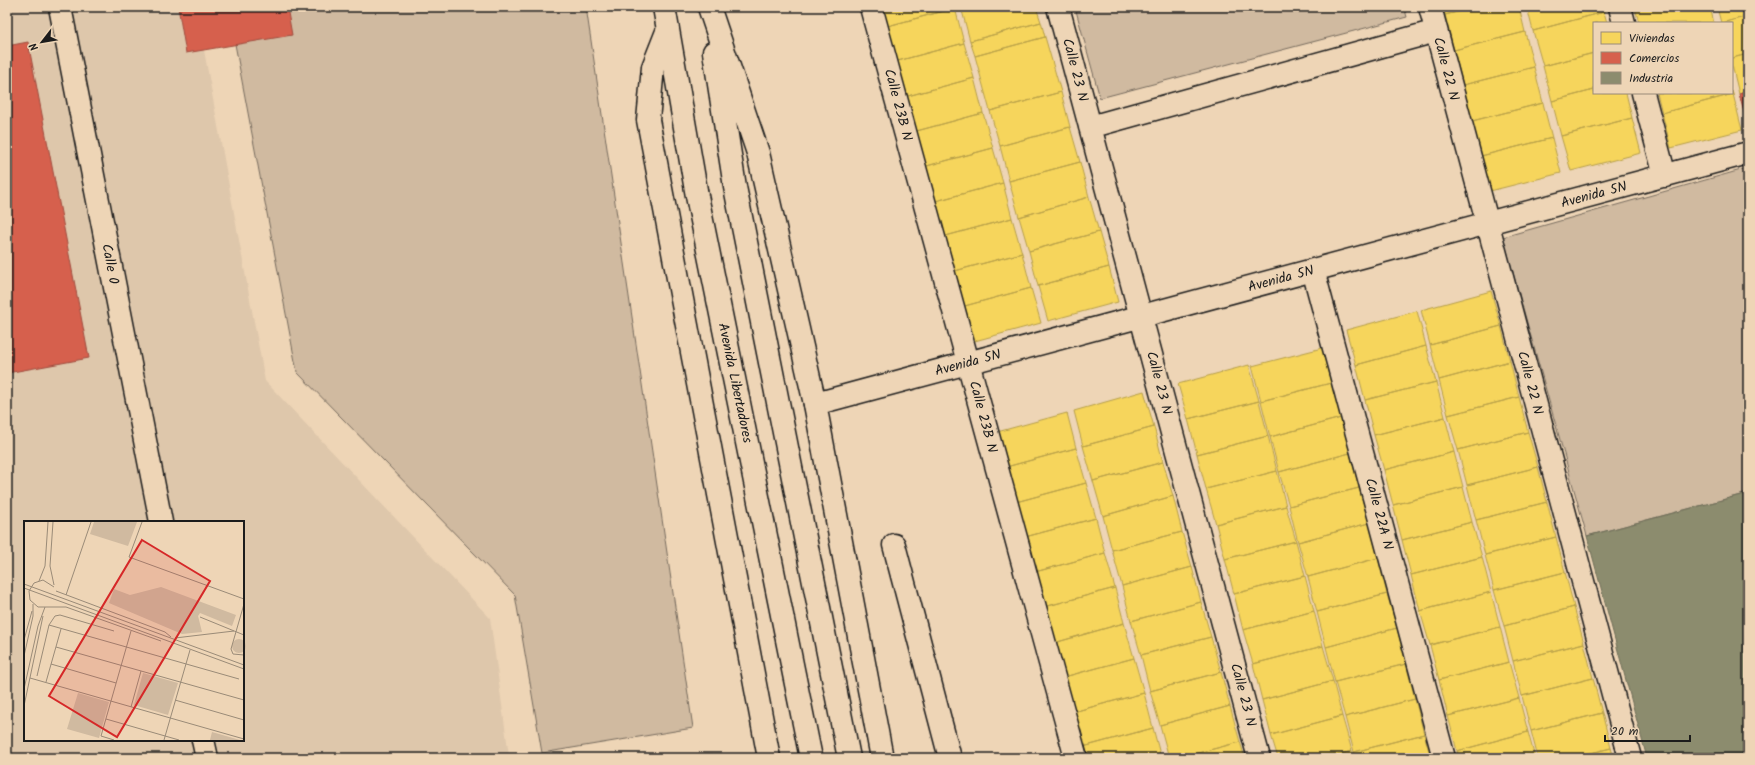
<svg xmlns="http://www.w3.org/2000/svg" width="1755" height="765" font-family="Kalam,sans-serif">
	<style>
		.built { fill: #dec7ab; fill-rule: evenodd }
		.green { fill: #d0baa0; stroke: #766b5e }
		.homes { fill: #f6d55c; stroke: #b59e49 }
		.shops { fill: #d6604d; stroke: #9e4c3e }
		.industry { fill: #8c8c6e; stroke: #6a6a55 }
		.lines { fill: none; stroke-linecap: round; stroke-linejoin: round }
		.minor-casing { stroke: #1c1c1c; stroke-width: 25 }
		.primary-casing { stroke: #1c1c1c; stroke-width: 25 }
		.minor { stroke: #eed5b6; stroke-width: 22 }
		.primary { stroke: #eed5b6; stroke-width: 22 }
		.labels { text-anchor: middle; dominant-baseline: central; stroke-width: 4; stroke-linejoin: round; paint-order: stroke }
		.street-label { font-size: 14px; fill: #1c1c1c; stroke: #eed5b6 }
		.inset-road { fill: none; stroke: #9a8b78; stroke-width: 1 }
		.view { fill: #d62828; fill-opacity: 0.15; stroke: #d62828; stroke-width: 2 }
		.inset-edge { fill: none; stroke: #1c1c1c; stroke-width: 2 }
	</style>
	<rect width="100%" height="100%" fill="#eed5b6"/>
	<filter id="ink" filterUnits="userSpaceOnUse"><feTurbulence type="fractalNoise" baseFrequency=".025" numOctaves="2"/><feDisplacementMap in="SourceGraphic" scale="8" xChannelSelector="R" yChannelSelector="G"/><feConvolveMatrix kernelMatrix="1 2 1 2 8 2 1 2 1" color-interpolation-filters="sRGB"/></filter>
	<g filter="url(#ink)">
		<!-- built -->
		<path class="built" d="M7 7H196L265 381 490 618 509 756 501 758H7ZM25 522H243V740H25Z"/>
		<!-- green -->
		<path class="green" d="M228 7H586L693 728 542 753 515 595 297 372Z
			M1075 7H1404L1407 17 1100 98Z
			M1748 168V493L1587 536 1503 237Z"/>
		<!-- homes -->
		<path class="homes" d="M879 7H954L955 8 884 27Z
			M961 7H1036L1041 22 970 41Z
			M1443 7H1477L1445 15Z
			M1477 7H1519L1525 32 1454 50 1445 15Z
			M1527 7H1603L1604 12 1533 31Z
			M1710 7 1714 23H1639L1635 8Z
			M1717 7H1748V16L1721 23Z
			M955 8 964 43 894 62 884 27Z
			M1604 12 1607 23H1594V53L1543 66 1533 31Z
			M1748 16V54L1732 58V23H1722Z
			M1041 22 1045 37 975 56 970 41Z
			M1525 32 1534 67 1463 85 1454 50Z
			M1045 37 1061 92 990 111 975 56Z
			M964 43 974 78 904 97 894 62Z
			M1594 53V90L1552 101 1543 66Z
			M1748 54V91L1739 94 1732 65V58Z
			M1534 67 1543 103 1472 121 1463 85Z
			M974 78 983 113 913 132 904 97Z
			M1594 90V93H1626L1632 118 1561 136 1552 101Z
			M1732 91 1733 94 1662 113 1657 93H1732Z
			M1061 92 1070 127 1000 146 990 111Z
			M1733 94 1742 130 1671 148 1662 113Z
			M1543 103 1552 138 1481 156 1472 121Z
			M983 113 993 148 923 167 913 132Z
			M1632 118 1641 153 1571 171 1561 136Z
			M1070 127 1080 162 1009 181 1000 146Z
			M1552 138 1561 173 1490 191 1481 156Z
			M993 148 1003 183 932 202 923 167Z
			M1080 162 1089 197 1019 217 1009 181Z
			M1003 183 1012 218 942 237 932 202Z
			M1089 197 1099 232 1029 251 1019 217Z
			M1012 218 1022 253 951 272 942 237Z
			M1099 232 1109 267 1038 286 1029 251Z
			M1022 253 1031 288 961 307 951 272Z
			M1109 267 1118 302 1048 321 1038 286Z
			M1031 288 1041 323 971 342 961 307Z
			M1491 291 1501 326 1430 345 1421 310Z
			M1417 311 1426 346 1356 365 1346 330Z
			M1501 326 1510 361 1439 380 1430 345Z
			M1426 346 1436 382 1365 400 1356 365Z
			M1322 348 1331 383 1261 401 1252 366Z
			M1510 361 1519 397 1448 415 1439 380Z
			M1249 365 1259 401 1188 419 1178 384Z
			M1436 382 1445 417 1374 435 1365 400Z
			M1331 383 1341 418 1270 437 1261 401Z
			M1144 391 1154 427 1083 446 1074 411Z
			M1519 397 1528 432 1458 450 1448 415Z
			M1259 401 1268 436 1197 454 1188 419Z
			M1067 413 1076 448 1006 467 997 432Z
			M1445 417 1454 452 1384 470 1374 435Z
			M1341 418 1350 453 1279 472 1270 437Z
			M1154 427 1163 462 1093 481 1083 446Z
			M1528 432 1538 467 1467 485 1458 450Z
			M1268 436 1277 471 1206 489 1197 454Z
			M1076 448 1086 483 1016 502 1006 467Z
			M1454 452 1463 487 1393 505 1384 470Z
			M1350 453 1359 488 1289 506 1279 472Z
			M1163 462 1173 496 1103 516 1093 481Z
			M1538 467 1547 502 1476 520 1467 485Z
			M1277 471 1286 506 1216 524 1206 489Z
			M1086 483 1096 518 1025 537 1016 502Z
			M1463 487 1472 522 1402 540 1393 505Z
			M1359 488 1369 523 1298 542 1289 506Z
			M1173 496 1182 532 1112 550 1103 516Z
			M1547 502 1556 537 1485 555 1476 520Z
			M1286 506 1296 541 1225 559 1216 524Z
			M1096 518 1105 553 1035 572 1025 537Z
			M1472 522 1482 557 1411 575 1402 540Z
			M1369 523 1378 558 1308 577 1298 542Z
			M1182 532 1192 567 1122 586 1112 550Z
			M1556 537 1565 572 1494 590 1485 555Z
			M1296 541 1305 576 1234 594 1225 559Z
			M1105 553 1115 588 1044 607 1035 572Z
			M1482 557 1491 592 1420 611 1411 575Z
			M1378 558 1387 594 1317 612 1308 577Z
			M1192 567 1201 602 1131 621 1122 586Z
			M1565 572 1574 607 1504 626 1494 590Z
			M1305 576 1314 611 1243 630 1234 594Z
			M1115 588 1124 623 1054 643 1044 607Z
			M1491 592 1500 627 1430 645 1420 611Z
			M1387 594 1397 628 1326 647 1317 612Z
			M1201 602 1211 637 1141 655 1131 621Z
			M1574 607 1584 643 1513 661 1504 626Z
			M1314 611 1323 646 1253 664 1243 630Z
			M1124 623 1134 658 1064 677 1054 643Z
			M1500 627 1509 662 1439 680 1430 645Z
			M1397 628 1406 664 1335 682 1326 647Z
			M1211 637 1221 672 1150 691 1141 655Z
			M1584 643 1593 678 1522 696 1513 661Z
			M1323 646 1333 681 1262 700 1253 664Z
			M1134 658 1144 693 1073 712 1064 677Z
			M1509 662 1519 698 1448 716 1439 680Z
			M1406 664 1415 699 1345 717 1335 682Z
			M1221 672 1230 706 1160 725 1150 691Z
			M1593 678 1602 713 1531 731 1522 696Z
			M1333 681 1342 716 1271 735 1262 700Z
			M1144 693 1153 728 1083 747 1073 712Z
			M1519 698 1528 732 1457 751 1448 716Z
			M1415 699 1424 734 1354 752 1345 717Z
			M1230 706 1240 742 1179 758H1169L1160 725Z
			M1602 713 1611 748 1571 758H1538L1531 731Z
			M1342 716 1352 751 1327 758H1278L1271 735Z
			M1153 728 1161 758H1086L1083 747Z
			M1528 732 1535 758H1459L1457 751Z
			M1424 734 1431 758H1355L1354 752Z
			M1240 742 1245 758H1179Z
			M1611 748 1614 758H1571Z
			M1352 751 1353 758H1327Z"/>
		<!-- shops -->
		<path class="shops" d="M178 7H287L292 35 186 53Z
			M28 42 89 358 7 373V46Z
			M1748 91V127L1739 94Z"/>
		<!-- industry -->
		<path class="industry" d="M1748 493V758H1647L1587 536Z"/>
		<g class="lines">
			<!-- minor casing -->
			<g class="minor-casing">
				<path id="minor" d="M60 7 161 522
					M871 7 1076 758
					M1058 7 1259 758
					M1430 7 1630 758
					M1620 7 1624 23
					M1643 93 1665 176
					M1090 127 1436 31
					M1313 270 1444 758
					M815 404 1748 153
					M894 545 950 758
					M203 740 207 758"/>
			</g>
			<!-- primary casing -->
			<g class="primary-casing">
				<path id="primary" d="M664 7 697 196 811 758
					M709 7 758 153 815 404 882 758
					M668 29 653 67 648 120 769 758
					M714 52 735 187 849 758"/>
			</g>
			<!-- minor -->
			<use href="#minor" class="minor"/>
			<!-- primary -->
			<use href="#primary" class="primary"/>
		</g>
	</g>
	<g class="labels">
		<!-- street labels -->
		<g class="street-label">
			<text transform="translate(1446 69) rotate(75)">Calle 22 N</text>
			<text transform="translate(1075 70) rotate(75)">Calle 23 N</text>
			<text transform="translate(898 105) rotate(75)">Calle 23B N</text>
			<text transform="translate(1594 195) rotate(-15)">Avenida 5N</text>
			<text transform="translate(110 264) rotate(79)">Calle 0</text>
			<text transform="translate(1281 279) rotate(-15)">Avenida 5N</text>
			<text transform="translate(968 363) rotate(-15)">Avenida 5N</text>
			<text transform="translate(735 383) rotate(78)">Avenida Libertadores</text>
			<text transform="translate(1159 383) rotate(75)">Calle 23 N</text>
			<text transform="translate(1530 383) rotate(75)">Calle 22 N</text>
			<text transform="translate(983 417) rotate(75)">Calle 23B N</text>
			<text transform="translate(1379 514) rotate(75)">Calle 22A N</text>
			<text transform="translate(1243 695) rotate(75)">Calle 23 N</text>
		</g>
	</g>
	<!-- overview -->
	<g transform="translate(24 521)">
		<rect width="220" height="220" fill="#eed5b6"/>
		<path d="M70 1H113L104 25 66 13ZM137 66 212 94 208 105 176 92 174 95 178 111 158 113 85 82 90 68 106 74ZM208 125a7 7 0 1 1 14 0a7 7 0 1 1-14 0ZM119 152 154 162 144 194 110 184ZM54 172 85 181 75 217 43 208ZM188 211 216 219H186Z" fill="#d0baa0"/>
		<path class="inset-road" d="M29 1 26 45 30 64M118 1 105 36 220 78M15 60 21 45 24 1M0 63 220 144M30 66 19 59 10 62 5 70 6 79 14 86H42L137 120M0 67 220 148M32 70 141 111 147 116M42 74 67 1M220 83 207 128 209 133 220 134M176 96 220 114M25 104 215 158M151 117 210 110M0 119 8 90M32 126 220 179M0 135 9 95V83M27 143 92 162M13 155 25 104 31 95 36 94 90 110M6 157 220 218M22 161 37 108M0 168 14 105 21 86M151 179 220 199M0 185 19 95M107 186 117 150M82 198 155 219M90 219 77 215 107 110M140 219 166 129"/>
		<path class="view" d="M118 19 186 60 93 216 25 175Z"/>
		<rect width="220" height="220" class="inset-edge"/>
	</g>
	<!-- margin -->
	<rect width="1755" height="765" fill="none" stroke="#eed5b6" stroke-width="24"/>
	<rect x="12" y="12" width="1731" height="741" fill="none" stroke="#1c1c1c" stroke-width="1.5" filter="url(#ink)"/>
	<!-- legend -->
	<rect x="1593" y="22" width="140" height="72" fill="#eed5b6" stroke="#9a8b78"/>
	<rect x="1601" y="32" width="20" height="12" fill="#f6d55c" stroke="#9a8b78"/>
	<text x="1629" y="42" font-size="12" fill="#1c1c1c">Viviendas</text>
	<rect x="1601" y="52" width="20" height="12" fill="#d6604d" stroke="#9a8b78"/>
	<text x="1629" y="62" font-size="12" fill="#1c1c1c">Comercios</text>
	<rect x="1601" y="72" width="20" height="12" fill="#8c8c6e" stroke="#9a8b78"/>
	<text x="1629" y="82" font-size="12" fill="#1c1c1c">Industria</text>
	<!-- north arrow -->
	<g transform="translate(42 42) rotate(239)" stroke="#eed5b6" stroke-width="3" paint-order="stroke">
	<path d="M0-3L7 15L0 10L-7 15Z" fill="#1c1c1c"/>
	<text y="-6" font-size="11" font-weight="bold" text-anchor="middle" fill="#1c1c1c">N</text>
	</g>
	<!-- scale -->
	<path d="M1605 735v6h85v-6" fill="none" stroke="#1c1c1c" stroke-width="2"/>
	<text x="1611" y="735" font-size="12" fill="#1c1c1c" stroke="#eed5b6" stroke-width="3" paint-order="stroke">20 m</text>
</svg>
